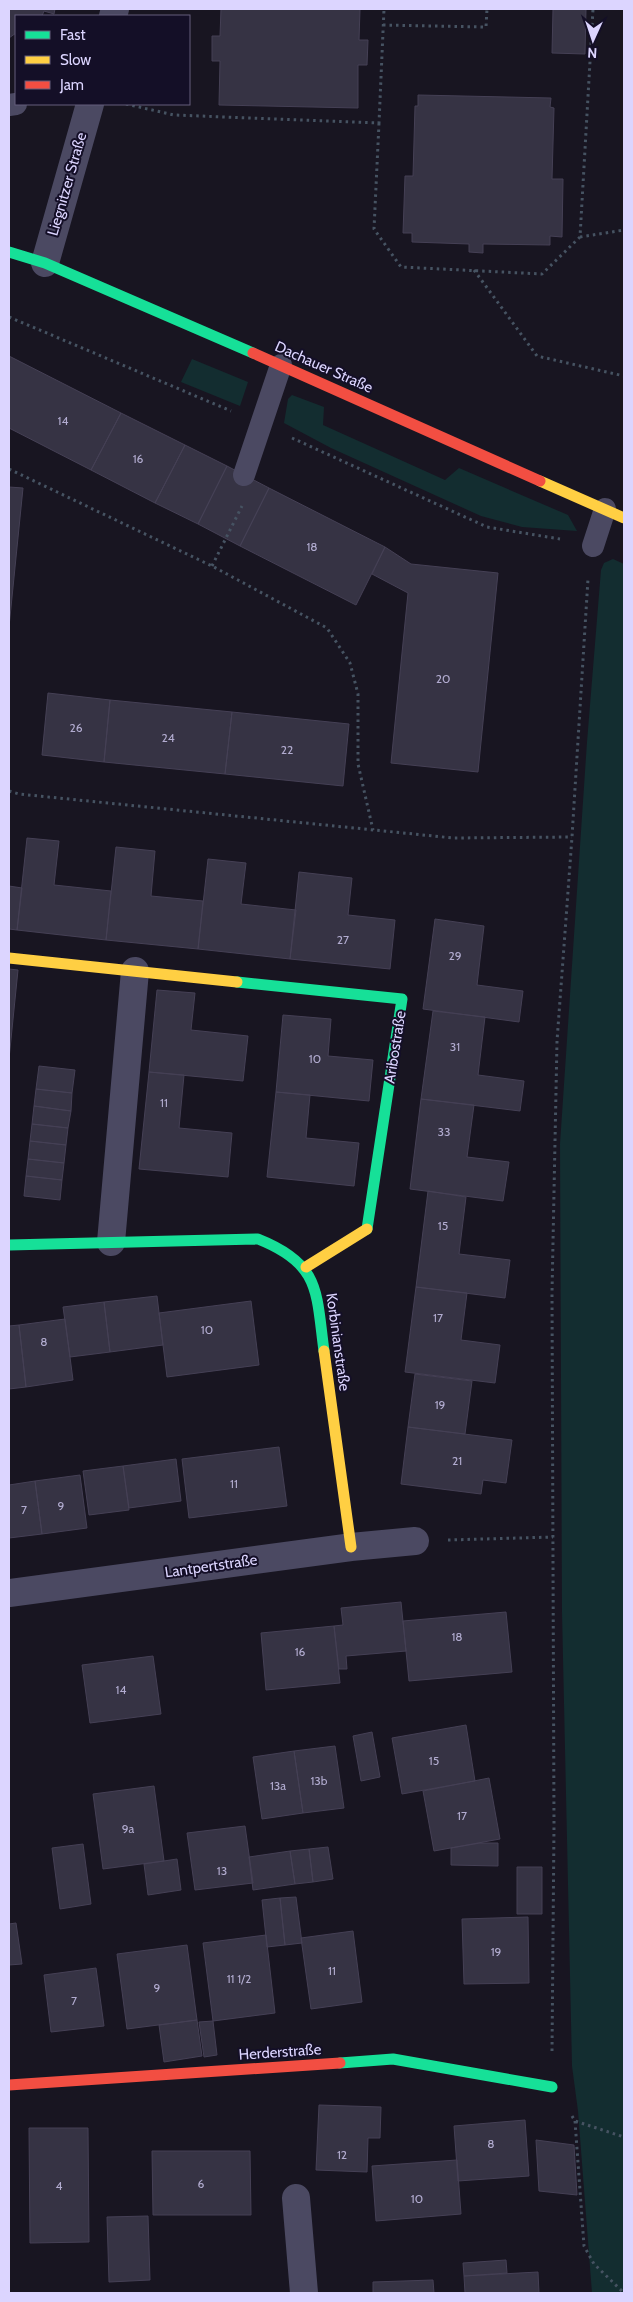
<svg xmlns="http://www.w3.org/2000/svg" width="633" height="2302" font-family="Cabin,sans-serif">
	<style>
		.green { fill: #132d30 }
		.building { fill: #363344; stroke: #454055 }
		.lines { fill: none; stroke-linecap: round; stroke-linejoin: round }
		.path { stroke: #465362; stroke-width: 3; stroke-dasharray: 2.5 4; stroke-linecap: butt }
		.lane { stroke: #4b4962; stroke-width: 22 }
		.street { stroke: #4b4962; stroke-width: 28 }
		.fast { stroke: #16e098; stroke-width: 11 }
		.slow { stroke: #ffcf43; stroke-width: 11 }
		.jam { stroke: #f24e42; stroke-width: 11 }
		.labels { text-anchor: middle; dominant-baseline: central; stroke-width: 4; stroke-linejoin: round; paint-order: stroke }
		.number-label { font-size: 12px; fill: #b2acd0 }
		.street-label { font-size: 15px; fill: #dcd5ff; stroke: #140f27 }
	</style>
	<rect width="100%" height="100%" fill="#181521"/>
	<!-- green -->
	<path class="green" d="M192 359 248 382 240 406 181 382Z
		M292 395 324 407 323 425 445 480 459 468 568 515 577 531 522 527 481 516 331 448 284 423 288 399Z
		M613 559 624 564V2293H592L578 2111 572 2066 562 1612 560 1144 587 742 601 570 604 563Z"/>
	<!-- building -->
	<path class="building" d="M9 9H55L54 14 44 11 42 16H16V33L9 38Z
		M221 9H360L359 40H368L367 65H358V108L219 105 220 61H212V36H220Z
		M553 9H586L585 54 552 53Z
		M418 95 551 98 550 107 554 108 552 179H563L562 237 550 236V245L483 244V253L469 252V244L412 242V233H403L405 176H413L415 106H418Z
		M9 356 121 413 91 470 9 428Z
		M121 413 185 445 155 503 91 470Z
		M185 445 227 466 198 524 155 503Z
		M227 466 269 488 240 546 198 524Z
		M9 487 23 488 9 627Z
		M269 488 385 547 356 605 240 546Z
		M385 547 411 564 498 573 478 772 391 763 408 593 372 574Z
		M48 693 110 700 104 762 42 755Z
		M110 700 232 712 225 774 104 762Z
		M232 712 349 724 343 786 225 774Z
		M27 838 59 841 54 885 111 891 106 940 17 930Z
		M116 847 155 851 151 896 203 901 198 949 106 940Z
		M208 859 246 863 241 904 296 910 290 959 198 949Z
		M299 872 352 878 348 915 395 920 390 969 290 959Z
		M9 886 22 888 17 930 9 929Z
		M435 919 484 926 477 985 523 991 519 1022 423 1009Z
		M9 969 18 970 9 1059Z
		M157 990 195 993 191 1030 248 1036 243 1081 149 1072Z
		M433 1011 485 1017 478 1075 524 1081 520 1111 421 1099Z
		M283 1015 331 1019 328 1056 373 1060 369 1101 276 1092Z
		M39 1066 75 1070 72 1093 36 1089Z
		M149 1072 184 1075 179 1128 232 1133 228 1177 139 1169Z
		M36 1089 72 1093 71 1111 34 1106Z
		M276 1092 310 1095 306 1138 359 1143 354 1186 267 1177Z
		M421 1099 474 1105 467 1157 509 1162 503 1201 410 1189Z
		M34 1106 71 1111 68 1128 32 1124Z
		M32 1124 68 1128 66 1145 30 1141Z
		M30 1141 66 1145 64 1163 28 1159Z
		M28 1159 64 1163 62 1180 26 1176Z
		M26 1176 62 1180 60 1200 24 1196Z
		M428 1191 466 1197 459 1254 510 1260 505 1298 416 1287Z
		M416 1287 467 1293 461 1340 500 1345 495 1383 405 1372Z
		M157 1296 163 1345 110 1352 104 1302Z
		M251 1301 259 1365 167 1377 159 1313Z
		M104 1302 110 1352 70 1357 63 1307Z
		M65 1319 73 1380 26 1387 19 1325Z
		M19 1325 26 1387 9 1389V1326Z
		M415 1374 472 1381 465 1434 408 1427Z
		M408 1427 512 1440 506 1483 483 1480 481 1494 401 1484Z
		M279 1447 287 1506 189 1518 182 1459Z
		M176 1459 181 1501 129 1508 123 1466Z
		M123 1466 129 1510 89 1515 83 1471Z
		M80 1475 87 1528 42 1534 35 1481Z
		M35 1481 42 1534 9 1538V1485Z
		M401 1602 406 1651 346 1656 347 1669H339L334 1626 343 1625 341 1608Z
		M506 1612 512 1672 409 1681 403 1621Z
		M334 1626 340 1683 266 1690 261 1633Z
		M153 1656 161 1714 90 1723 82 1665Z
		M466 1725 475 1781 402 1794 392 1738Z
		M372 1732 380 1777 361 1781 353 1736Z
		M335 1746 344 1808 303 1813 294 1751Z
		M294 1751 303 1813 262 1819 253 1757Z
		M489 1778 500 1839 434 1851 423 1791Z
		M154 1786 164 1861 103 1869 93 1794Z
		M245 1826 253 1883 195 1890 187 1833Z
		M480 1843H498V1866L451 1865V1848Z
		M83 1844 91 1904 60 1909 52 1848Z
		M328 1847 333 1879 313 1882 309 1849Z
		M309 1849 313 1882 295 1884 290 1851Z
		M290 1851 295 1884 253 1890 249 1857Z
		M177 1859 181 1890 148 1895 144 1864Z
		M517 1867H542V1914H517Z
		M296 1897 302 1943 285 1945 280 1898Z
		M280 1898 285 1945 267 1947 262 1900Z
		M528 1917 529 1983 464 1984 462 1919Z
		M16 1923 22 1964 9 1965V1924Z
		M353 1931 362 2002 311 2009 301 1938Z
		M266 1935 275 2013 213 2021 203 1943Z
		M187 1945 197 2020 127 2029 117 1954Z
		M96 1968 104 2026 51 2032 44 1975Z
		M197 2020 202 2056 164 2062 159 2025Z
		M213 2021 217 2055 204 2057 199 2022Z
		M319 2105 381 2107 380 2138H368L367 2172 316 2170Z
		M525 2120 529 2176 458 2181 454 2126Z
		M29 2128H88L89 2242 30 2243Z
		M536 2140 574 2145 577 2195 539 2191Z
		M152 2151H250L251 2215H153Z
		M457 2160 461 2214 376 2221 372 2166Z
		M148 2216 150 2280 109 2282 107 2217Z
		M506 2260 507 2273 464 2276 463 2263Z
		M538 2272 539 2293H465L464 2276Z
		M433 2280 434 2293H373V2282Z"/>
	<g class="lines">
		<!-- path -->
		<path class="path" d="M383 25 486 27 487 9
			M126 104 174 115 379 123 384 9
			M379 123 374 229 401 267 542 274 580 237 593 9
			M580 237 624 230
			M474 270 537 356 624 376
			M9 317 231 411
			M292 438 487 527 560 539
			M9 469 212 566 327 628 350 663 358 694V764L373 830
			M212 566 242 506
			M9 791 19 794 453 838 572 837
			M448 1540 553 1537
			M552 2051 554 1825 552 1293 557 1041 572 837 588 579
			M572 2116 575 2121 624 2137
			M575 2121 584 2246 594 2264 624 2293"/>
		<!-- lane -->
		<path class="lane" d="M9 105 16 104
			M244 475 281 365
			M593 546 605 509"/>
		<!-- street -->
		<path class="street" d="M113 16 115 9
			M45 263 90 104
			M111 1242 135 971
			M9 1593 351 1547 415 1541
			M296 2198 304 2293"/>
		<!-- fast -->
		<path class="fast" d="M9 252 45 263 253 353
			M237 982 402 999 367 1229
			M9 1245 258 1239C321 1264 316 1292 324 1351
			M340 2063 393 2059 552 2087"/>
		<!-- slow -->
		<path class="slow" d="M540 481 624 518
			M9 958 237 982
			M306 1267 367 1229
			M324 1351 351 1547"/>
		<!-- jam -->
		<path class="jam" d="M253 353 540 481
			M9 2085 340 2063"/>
	</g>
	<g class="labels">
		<!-- number labels -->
		<g class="number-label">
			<text x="63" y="420">14</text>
			<text x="138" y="458">16</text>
			<text x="312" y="546">18</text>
			<text x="443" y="678">20</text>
			<text x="76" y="727">26</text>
			<text x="168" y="737">24</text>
			<text x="287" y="749">22</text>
			<text x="343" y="939">27</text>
			<text x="455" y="955">29</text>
			<text x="455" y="1046">31</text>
			<text x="315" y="1058">10</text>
			<text x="164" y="1102">11</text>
			<text x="444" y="1131">33</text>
			<text x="443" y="1225">15</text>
			<text x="438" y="1317">17</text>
			<text x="207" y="1329">10</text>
			<text x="44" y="1341">8</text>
			<text x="440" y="1404">19</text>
			<text x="457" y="1460">21</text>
			<text x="234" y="1483">11</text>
			<text x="61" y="1505">9</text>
			<text x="24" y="1509">7</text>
			<text x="457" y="1636">18</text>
			<text x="300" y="1651">16</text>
			<text x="121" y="1689">14</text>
			<text x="434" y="1760">15</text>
			<text x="319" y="1780">13b</text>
			<text x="278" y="1785">13a</text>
			<text x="462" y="1815">17</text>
			<text x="128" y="1828">9a</text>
			<text x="222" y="1870">13</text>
			<text x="496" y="1951">19</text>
			<text x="332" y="1970">11</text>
			<text x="239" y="1978">11 1/2</text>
			<text x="157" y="1987">9</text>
			<text x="74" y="2000">7</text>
			<text x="491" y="2143">8</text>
			<text x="342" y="2154">12</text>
			<text x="201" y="2183">6</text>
			<text x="59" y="2185">4</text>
			<text x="417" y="2198">10</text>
		</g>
		<!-- street labels -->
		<g class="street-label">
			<text transform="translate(67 184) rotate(-74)">Liegnitzer Straße</text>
			<text transform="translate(324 367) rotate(24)">Dachauer Straße</text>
			<text transform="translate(395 1047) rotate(-81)">Aribostraße</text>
			<text transform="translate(338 1342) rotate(82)">Korbinianstraße</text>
			<text transform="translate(211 1566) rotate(-8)">Lantpertstraße</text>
			<text transform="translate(280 2052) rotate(-4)">Herderstraße</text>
		</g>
	</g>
	<!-- border -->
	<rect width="633" height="2302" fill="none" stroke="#dcd5ff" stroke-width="20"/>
	<!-- legend -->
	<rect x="15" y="15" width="175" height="90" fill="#140f27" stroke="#645e7d"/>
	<rect x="25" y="31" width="25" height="8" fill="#16e098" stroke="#645e7d"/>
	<text x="60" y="40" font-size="15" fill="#dcd5ff">Fast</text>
	<rect x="25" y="56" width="25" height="8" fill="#ffcf43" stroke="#645e7d"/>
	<text x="60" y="65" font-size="15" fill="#dcd5ff">Slow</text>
	<rect x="25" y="81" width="25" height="8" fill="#f24e42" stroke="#645e7d"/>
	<text x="60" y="90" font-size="15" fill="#dcd5ff">Jam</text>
	<!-- north arrow -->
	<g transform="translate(593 40) rotate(183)" stroke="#140f27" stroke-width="4" paint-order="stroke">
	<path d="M0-4L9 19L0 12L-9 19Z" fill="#dcd5ff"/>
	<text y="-8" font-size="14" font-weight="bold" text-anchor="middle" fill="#dcd5ff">N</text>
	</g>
</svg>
